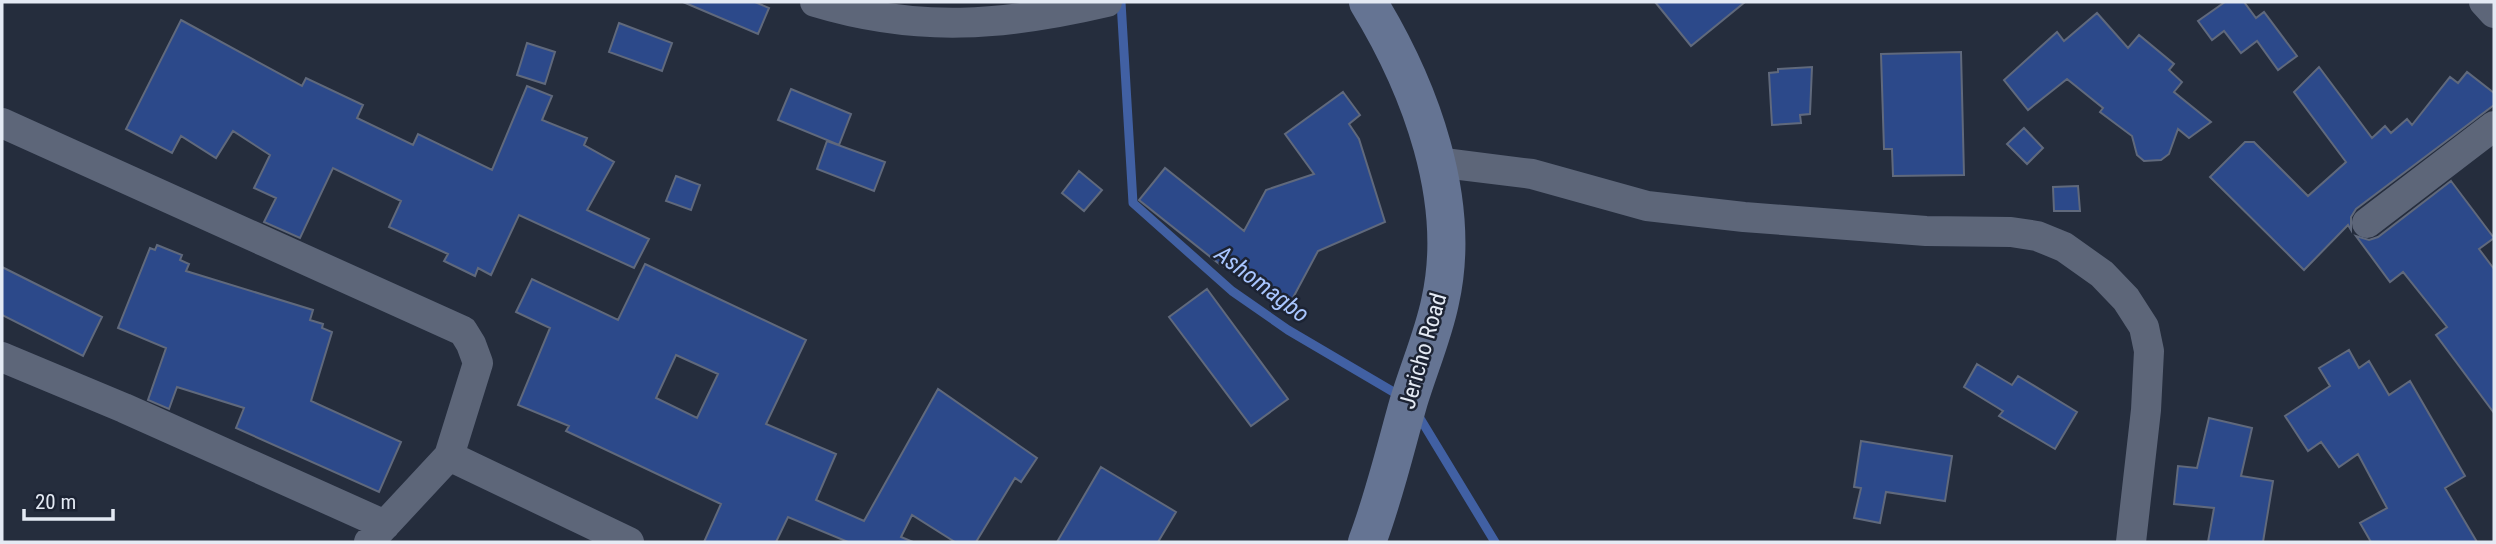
<svg xmlns="http://www.w3.org/2000/svg" width="2496" height="544" font-family="'Roboto Condensed',sans-serif">
	<style>
		.lines { fill: none; stroke-linecap: round; stroke-linejoin: round }
		.stream { stroke: #4160a3; stroke-width: 9 }
		.building { fill: #2c498a; stroke: #60697c; stroke-width: 2; fill-rule: evenodd }
		.street { stroke: #5d6679; stroke-width: 30 }
		.secondary { stroke: #657493; stroke-width: 38 }
		.labels { text-anchor: middle; dominant-baseline: central; stroke-width: 5; stroke-linejoin: round; paint-order: stroke }
		.street-label { font-size: 23px; fill: #e4eaf4; stroke: #1c2333 }
		.water-label { font-size: 24px; font-style: italic; fill: #a9c6ff; stroke: #1c2333 }
	</style>
	<rect width="100%" height="100%" fill="#252d3d"/>
	<g class="lines">
		<!-- stream -->
		<path class="stream" d="M1121 2 1133 203 1232 291 1288 330 1402 397
			M1418 415 1495 542"/>
	</g>
	<!-- building -->
	<path class="building" d="M683 2H755L769 8 758 34Z
		M1655 2H1745L1691 46Z
		M2225 2H2244L2256 18 2264 12 2297 56 2278 70 2257 41 2241 53 2224 31 2212 40 2198 21Z
		M2097 13 2128 48 2139 35 2174 64 2169 70 2182 82 2174 92 2211 122 2189 138 2178 129 2169 154 2161 160 2144 161 2137 155 2132 136 2100 112 2103 108 2067 79 2028 110 2004 80 2057 32 2064 41Z
		M181 20 302 86 306 78 363 105 357 118 413 145 418 134 492 170 527 86 552 96 542 120 587 138 584 145 614 162 587 210 649 239 634 268 519 215 491 275 478 268 475 276 444 261 448 254 389 227 401 201 333 168 300 238 264 222 276 198 254 188 270 155 233 131 216 158 181 136 172 153 126 129Z
		M619 23 672 43 662 71 609 52Z
		M527 43 555 52 545 84 517 75Z
		M1961 52 1964 175 1893 176 1892 149H1884L1881 54Z
		M1812 67 1810 114 1800 115 1801 123 1772 125 1769 73 1778 72V69Z
		M2319 67 2372 138 2385 126 2391 133 2407 119 2412 125 2450 77 2458 83 2467 72 2494 93V105L2356 209 2351 217V230L2348 225 2304 270 2210 177 2245 142H2254L2308 196 2346 162 2294 92Z
		M791 89 851 114 839 145 778 120Z
		M1343 92 1360 115 1349 124 1359 139 1385 222 1318 251 1288 307 1218 263 1139 200 1165 168 1244 231 1266 190 1314 174 1285 134Z
		M2024 128 2043 148 2027 164 2007 144Z
		M827 141 885 162 874 191 817 169Z
		M1079 171 1102 190 1084 211 1062 193Z
		M676 176 700 185 691 210 666 201Z
		M2451 181 2494 238 2479 249 2494 269V413L2436 335 2447 327 2403 272 2390 282 2356 236 2369 240 2378 237Z
		M2078 186 2080 211H2054L2053 187Z
		M157 245 182 255 180 260 189 264 186 271 313 310 310 320 323 324 322 328 332 332 311 401 401 442 379 492 236 428 244 408 177 387 169 409 148 400 166 348 118 328 150 248 155 250Z
		M645 264 806 340 766 424 836 454 816 500 864 521 938 389 1037 458 1021 482 1015 478 976 542H955L912 515 901 537 913 542H848L788 517 776 542H704L721 504 566 431 569 426 518 405 550 328 516 312 532 279 618 320ZM676 355 718 374 697 418 656 398Z
		M2 267 102 317 83 356 2 315Z
		M1207 289 1288 399 1251 426 1169 317Z
		M2349 350 2359 368 2369 361 2389 395 2410 381 2465 476 2445 488 2477 542H2371L2360 523 2387 508 2358 454 2339 467 2321 442 2308 451 2285 416 2330 386 2319 368Z
		M1977 364 2012 385 2018 376 2077 412 2055 449 1999 416 2003 411 1964 387Z
		M2209 418 2252 428 2241 476 2273 481 2263 542H2208L2214 508 2174 504 2178 466 2197 468Z
		M1861 441 1952 456 1945 501 1886 492 1880 523 1854 518 1861 488 1854 487Z
		M1101 467 1176 512 1158 542H1057Z"/>
	<g class="lines">
		<!-- street -->
		<path class="street" d="M815 2C917 33 1005 26 1107 2
			M2484 2 2494 13
			M2 123 463 331 471 344 478 363 449 456 629 542
			M1436 162 1532 174 1647 206 1744 217 1926 231 2011 232 2037 236 2064 247 2102 274 2126 299 2144 327 2149 351 2146 410 2131 542
			M2367 223 2494 126
			M2 357 124 408 385 525
			M369 542 449 456"/>
		<!-- secondary -->
		<path class="secondary" d="M1367 542C1384 497 1395 450 1408 404 1418 370 1433 336 1440 302 1463 201 1420 87 1368 2"/>
	</g>
	<g class="labels">
		<!-- street labels -->
		<g class="street-label">
			<text transform="translate(1423 351) rotate(-74)">Jericho Road</text>
		</g>
		<!-- water labels -->
		<g class="water-label">
			<text transform="translate(1262 284) rotate(37)">Ashomagbo</text>
		</g>
	</g>
	<!-- border -->
	<rect width="2496" height="544" fill="none" stroke="#e4eaf4" stroke-width="7"/>
	<!-- scale -->
	<path d="M24 509v10h89v-10" fill="none" stroke="#e4eaf4" stroke-width="3.5"/>
	<text x="35" y="509" font-size="21" fill="#e4eaf4" stroke="#1c2333" stroke-width="5" paint-order="stroke">20 m</text>
</svg>
